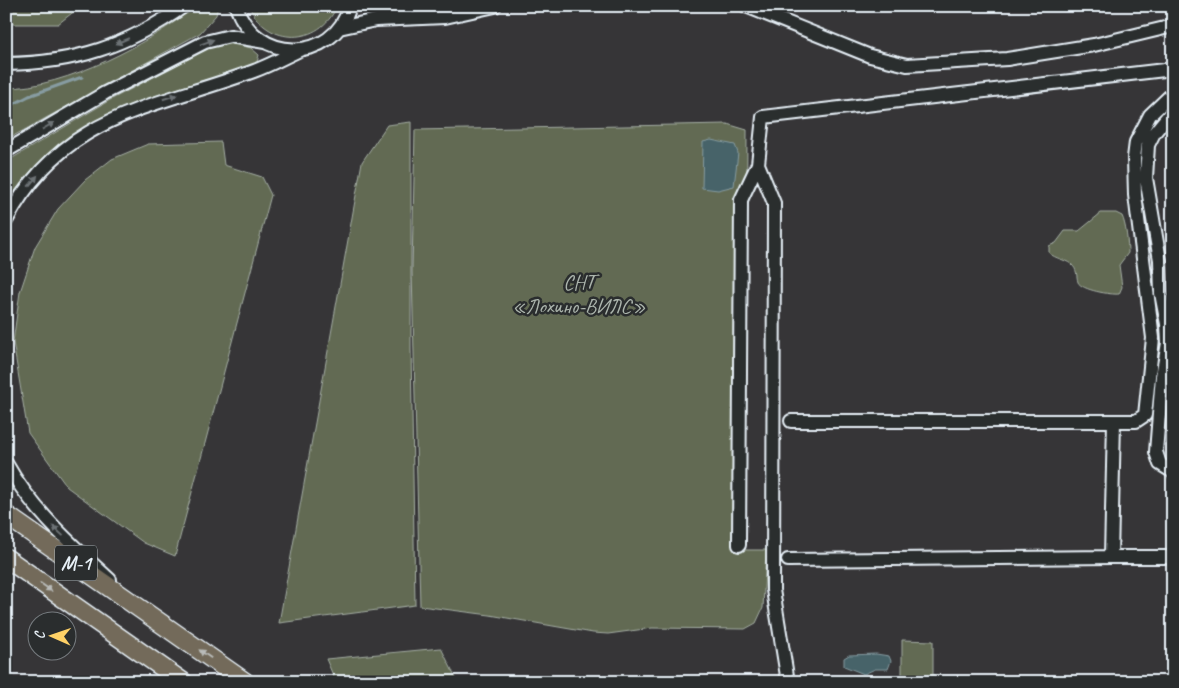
<svg xmlns="http://www.w3.org/2000/svg" width="1179" height="688" font-family="Caveat,sans-serif">
	<style>
		.green { fill: #626b52; stroke: #a5aea5 }
		.water { fill: #466369; stroke: #879ca2 }
		.lines { fill: none; stroke-linecap: round; stroke-linejoin: round }
		.stream { stroke: #879ca2; stroke-width: 3 }
		.minor-casing { stroke: #e8f1f8; stroke-width: 16 }
		.highway-casing { stroke: #e8f1f8; stroke-width: 21 }
		.minor { stroke: #2a2d2e; stroke-width: 12 }
		.highway { stroke: #736b5a; stroke-width: 18 }
		.oneway { fill: #6c7275 }
		.oneway2 { fill: #b9bbb9 }
		.labels { text-anchor: middle; dominant-baseline: central; stroke-width: 5; stroke-linejoin: round; paint-order: stroke }
		.shield { fill: #2a2d2e; stroke: #afb6bb; stroke-width: 1 }
		.shield-label { font-size: 20px; font-weight: bold; fill: #e8f1f8 }
		.park-label { font-size: 21px; fill: #acb5ad; stroke: #2a2d2e }
	</style>
	<rect width="100%" height="100%" fill="#363537"/>
	<filter id="ink" filterUnits="userSpaceOnUse"><feTurbulence type="fractalNoise" baseFrequency=".02" numOctaves="2"/><feDisplacementMap in="SourceGraphic" scale="10" xChannelSelector="R" yChannelSelector="G"/><feConvolveMatrix kernelMatrix="1 2 1 2 8 2 1 2 1" color-interpolation-filters="sRGB"/></filter>
	<g filter="url(#ink)">
		<!-- green -->
		<path class="green" d="M6 6H81L58 24H6Z
			M196 6H218L216 15 200 33 6 140V88C66 88 150 43 196 6Z
			M249 6H337C320 46 267 47 249 6Z
			M231 43 251 48 259 55 257 62C238 73 213 77 192 84 116 108 50 133 6 205V162L110 100 209 48 217 44Z
			M411 122V349L415 605 279 623 362 162 387 125Z
			M727 124 747 130 745 550H766L763 608 756 623 745 629 652 628 608 634 593 633 490 615 420 606 412 270 415 130Z
			M221 142 224 165 262 177 271 195 175 556 144 543 67 487 28 433 13 342 20 292 35 247 58 209 85 180 112 159 148 144Z
			M1101 213H1116L1122 216C1126 224 1128 244 1128 253L1119 265 1122 287 1119 294C1111 295 1081 290 1078 282 1076 275 1078 270 1071 264 1064 259 1056 259 1049 253V246L1056 243 1065 231H1079Z
			M902 640 933 641V682H902Z
			M441 648 458 682H336L326 659Z"/>
		<!-- water -->
		<path class="water" d="M711 140 735 145 738 153 734 186 718 190 702 188 703 142Z
			M876 654 889 656 891 661 888 669H875L864 674 844 666V658L849 655Z"/>
		<g class="lines">
			<!-- stream -->
			<path class="stream" d="M6 108 29 96 82 77"/>
			<!-- minor casing -->
			<g class="minor-casing">
				<path id="minor" d="M236 6C255 63 333 65 350 6
					M382 6 407 15
					M746 6 870 56 907 65 1007 59 1094 45 1173 26
					M339 28 376 20 445 17 495 6
					M6 64C76 63 127 46 184 6
					M1173 110 1154 133 1148 145 1146 178 1160 260 1161 293 1167 324 1168 343 1162 376 1156 452 1160 464 1173 472
					M6 151 105 93 205 42 230 36 265 42
					M758 164 774 203 773 590 788 682
					M6 221C63 113 152 109 254 71 271 65 286 56 302 49
					M791 421H1136L1145 415 1153 338 1135 195 1134 158 1136 142 1150 115 1173 93
					M1114 421 1111 557H1173
					M6 463C32 510 71 544 110 580
					M739 545 741 200 758 164 763 117 1173 69
					M788 560 1111 557"/>
			</g>
			<!-- highway casing -->
			<g class="highway-casing">
				<path id="highway" d="M6 515 245 682
					M6 558 183 682"/>
			</g>
			<!-- minor -->
			<use href="#minor" class="minor"/>
			<!-- highway -->
			<use href="#highway" class="highway"/>
		</g>
		<!-- one-way arrows -->
		<defs><path id="oneway-solid" d="M-6-.8H1V-3.2L6.5 0L1 3.2V.8H-6Z" transform="scale(1.25)"/></defs>
		<g class="oneway">
			<use href="#oneway-solid" transform="translate(122 41) rotate(157)"/>
			<use href="#oneway-solid" transform="translate(207 42) rotate(-20)"/>
			<use href="#oneway-solid" transform="translate(170 97) rotate(-17)"/>
			<use href="#oneway-solid" transform="translate(48 126) rotate(-30)"/>
			<use href="#oneway-solid" transform="translate(33 181) rotate(-50)"/>
			<use href="#oneway-solid" transform="translate(58 531) rotate(-137)"/>
		</g>
		<g class="oneway2">
			<use href="#oneway-solid" transform="translate(46 587) rotate(35)"/>
			<use href="#oneway-solid" transform="translate(205 654) rotate(-145)"/>
		</g>
	</g>
	<g class="labels">
		<!-- shield labels -->
		<rect class="shield" x="55" y="545.5" width="42" height="35" rx="4"/>
		<g class="shield-label">
			<text x="76" y="563">М-1</text>
		</g>
		<!-- park labels -->
		<g class="park-label">
			<text x="579" y="282">СНТ<tspan x="579" dy="24">«Лохино-ВИЛС»</tspan></text>
		</g>
	</g>
	<!-- margin -->
	<rect width="1179" height="688" fill="none" stroke="#2a2d2e" stroke-width="25"/>
	<rect x="12" y="12" width="1154" height="663" fill="none" stroke="#e8f1f8" stroke-width="2" filter="url(#ink)"/>
	<!-- north arrow -->
	<g transform="translate(52 636) rotate(272)"><circle r="24" fill="#2a2d2e" stroke="#767b7f"/>
	<path d="M0-4L9 19L0 12L-9 19Z" fill="#ffd166"/>
	<text y="-8" font-size="14" font-weight="bold" text-anchor="middle" fill="#e8f1f8">С</text>
	</g>
</svg>
